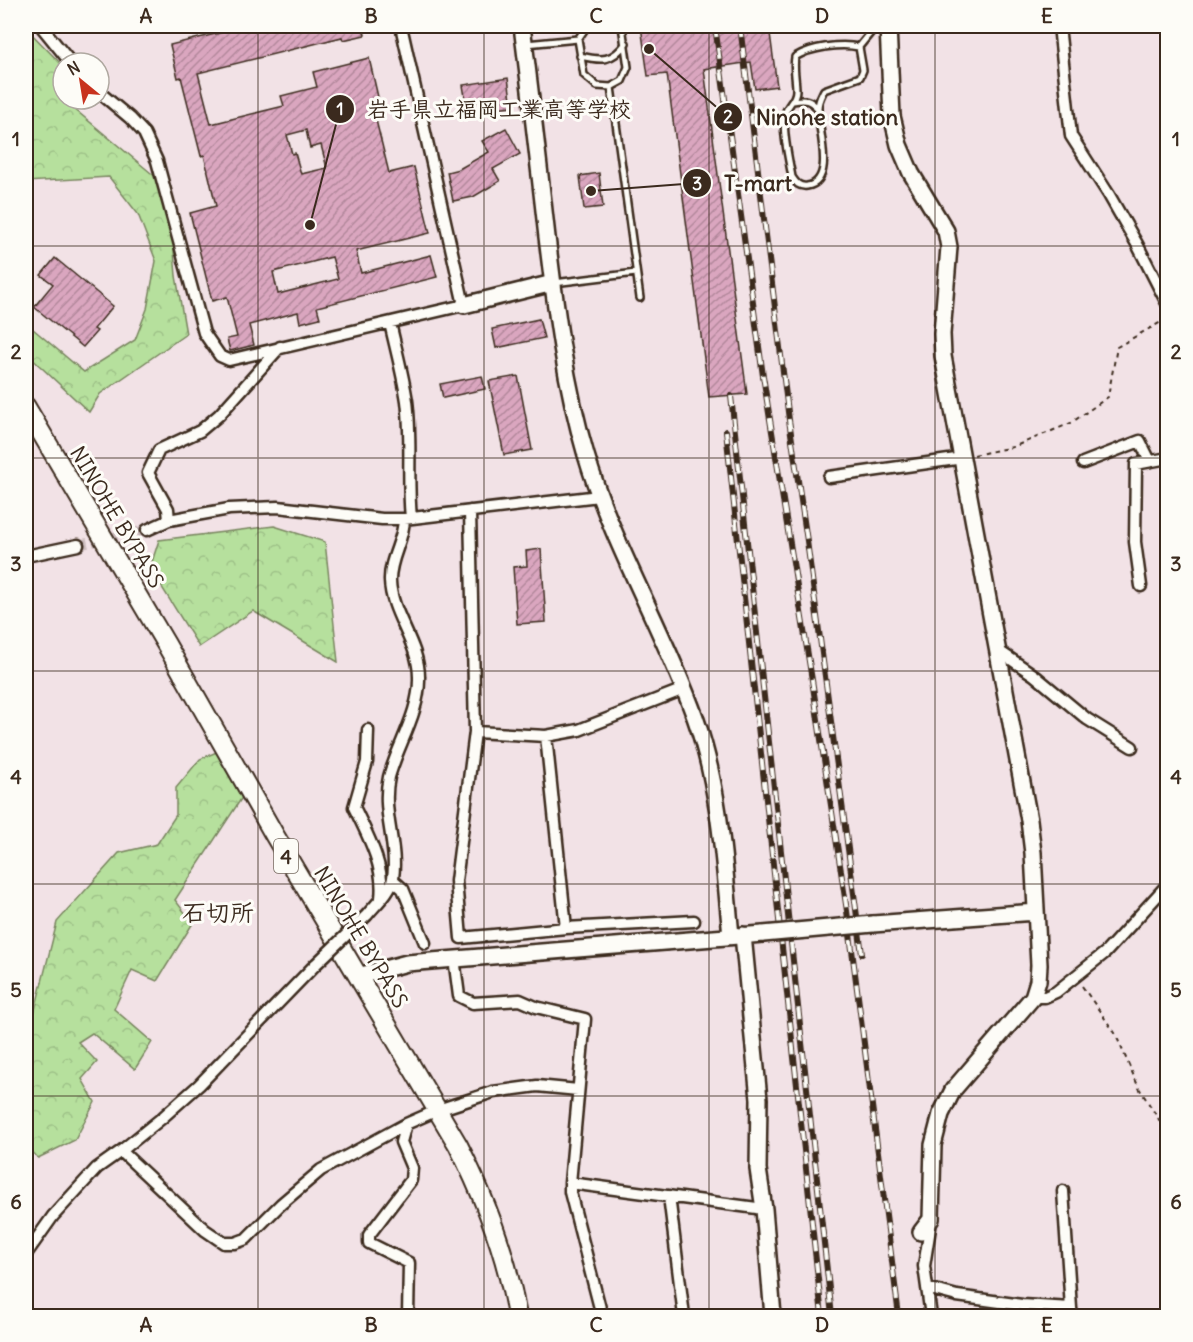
<svg xmlns="http://www.w3.org/2000/svg" width="1193" height="1342" font-family="Delius,'Klee One',sans-serif">
	<style>
		.forest { fill: url(#forest-crowns); stroke: #78855e; stroke-width: 1.5 }
		.building { fill: url(#building-hatch); stroke: #3b2a1e; stroke-width: 1.5; fill-rule: evenodd }
		.lines { fill: none; stroke-linecap: round; stroke-linejoin: round }
		.street-tunnel { stroke: #cdbdbe; stroke-width: 10; stroke-dasharray: 10 5; stroke-linecap: butt }
		.lane-casing { stroke: #3b2a1e; stroke-width: 10 }
		.street-casing { stroke: #3b2a1e; stroke-width: 15 }
		.secondary-casing { stroke: #3b2a1e; stroke-width: 20 }
		.highway-casing { stroke: #3b2a1e; stroke-width: 22 }
		.path { stroke: #3b2a1e; stroke-width: 2; stroke-dasharray: 4.5 4.5; stroke-linecap: butt }
		.lane { stroke: #fdfcf7; stroke-width: 5 }
		.street { stroke: #fdfcf7; stroke-width: 10 }
		.secondary { stroke: #fdfcf7; stroke-width: 15 }
		.highway { stroke: #fdfcf7; stroke-width: 18 }
		.rail-casing { stroke: #3b2a1e; stroke-width: 6 }
		.rail { stroke: #fdfcf7; stroke-width: 4; stroke-dasharray: 11; stroke-linecap: butt }
		.street-bridge-casing { stroke: #3b2a1e; stroke-width: 15; stroke-linecap: butt }
		.secondary-bridge-casing { stroke: #3b2a1e; stroke-width: 20; stroke-linecap: butt }
		.street-bridge { stroke: #fdfcf7; stroke-width: 10 }
		.secondary-bridge { stroke: #fdfcf7; stroke-width: 15 }
		.grid { fill: none; stroke: #3b2a1e; stroke-width: 1.5; stroke-opacity: 0.55 }
		.labels { text-anchor: middle; dominant-baseline: central; stroke-width: 6; stroke-linejoin: round; paint-order: stroke }
		.shield { fill: #fdfcf7; stroke: #75695f; stroke-width: 1.5 }
		.shield-label { font-size: 20px; font-weight: bold; fill: #3b2a1e }
		.street-label { font-size: 21px; fill: #3b2a1e; stroke: #fdfcf7 }
		.quarter-label { font-size: 24px; font-weight: bold; fill: #3b2a1e; stroke: #fdfcf7 }
		.leader { fill: none; stroke: #3b2a1e; stroke-width: 2 }
		.callout-dot { fill: #3b2a1e; stroke: #fdfcf7; stroke-width: 2 }
		.mark-label { font-size: 18px; text-anchor: middle; font-weight: bold; fill: #fff }
		.callout-label { font-size: 22px; text-anchor: middle; font-weight: bold; fill: #3b2a1e; stroke: #fdfcf7; stroke-width: 6; stroke-linejoin: round; paint-order: stroke }
		.neatline { fill: none; stroke: #3b2a1e; stroke-width: 2 }
		.grid-label { font-size: 20px; text-anchor: middle; font-weight: bold; fill: #3b2a1e }
	</style>
	<defs>
		<pattern id="forest-crowns" width="20" height="18" patternUnits="userSpaceOnUse" patternTransform="scale(1.5)"><rect width="20" height="18" fill="#b6e09d"/><path d="M2 6a3 3 0 1 1 6 0M12 15a3 3 0 1 1 6 0" fill="none" stroke="#9dc087"/></pattern>
		<pattern id="building-hatch" width="6" height="6" patternUnits="userSpaceOnUse" patternTransform="scale(1.5)"><rect width="6" height="6" fill="#daa6bf"/><path d="M-1 1l2-2M0 6l6-6M5 7l2-2" fill="none" stroke="#b2879b"/></pattern>
	</defs>
	<rect width="100%" height="100%" fill="#f2e2e6"/>
	<filter id="ink" filterUnits="userSpaceOnUse"><feTurbulence type="fractalNoise" baseFrequency=".0167" numOctaves="2"/><feDisplacementMap in="SourceGraphic" scale="12" xChannelSelector="R" yChannelSelector="G"/><feConvolveMatrix kernelMatrix="1 2 1 2 8 2 1 2 1" color-interpolation-filters="sRGB"/></filter>
	<g filter="url(#ink)">
		<!-- forest -->
		<path class="forest" d="M26 28 63 66V91L60 97 169 188 176 276 186 334 100 394 89 412 26 353V323L84 372 135 340 147 309 156 261 138 214 109 177 26 182Z
			M274 526 325 542 338 662 253 611 199 647 150 568 159 540Z
			M219 751 243 796 175 900 193 923 157 981 132 970 114 1009 152 1042 135 1069 92 1033 78 1042 97 1062 82 1079 95 1102 75 1140 38 1158 26 1145V1046L57 922 119 853 157 844 176 815V788L200 759Z"/>
		<!-- building -->
		<path class="building" d="M248 26H363L365 35 343 40 342 37 198 73 211 124 284 106 281 96 317 87 313 72 369 58 381 110 374 112 389 173 414 167 430 233 356 251 361 273 431 255 437 277 317 307 320 318 300 323 298 312 249 325 254 345 230 351 227 339 237 337 227 297 212 301 190 213 216 206 204 155 201 156 181 77 178 78 170 45ZM306 130 310 148 321 145 327 168 301 174 295 153 292 154 287 135ZM332 257 338 279 278 294 273 272Z
			M641 26H769L777 86 755 89 751 62 704 69 747 394 709 397 667 74 648 76Z
			M508 78 512 106 495 108 494 100 466 103 463 85Z
			M506 128 520 154 493 169 500 181 473 197 453 201 447 172 459 169 489 152 482 141Z
			M599 173 603 207 584 209 580 176Z
			M55 258 113 306 94 329 97 331 83 347 34 307 53 284 41 275Z
			M539 319 544 338 496 348 492 329Z
			M482 376 485 389 443 398 440 384Z
			M518 376 532 450 504 455 489 381Z
			M541 549 546 622 517 624 513 567 527 566 526 551Z"/>
		<g class="lines">
			<!-- street-tunnel -->
			<path class="street-tunnel" d="M78 545 147 530"/>
			<!-- lane casing -->
			<g class="lane-casing">
				<path id="lane" d="M587 26 578 39 584 75 597 86 611 87 622 81 628 67 622 26
					M792 26 798 27 812 26
					M526 44 578 39
					M859 47C841 43 811 47 795 57 793 69 796 79 796 90 796 101 786 105 785 115 782 132 789 160 792 177 796 183 799 187 807 186 837 181 817 127 818 108 818 101 821 96 824 90L860 77 863 70 859 47 872 31 866 26
					M580 56C602 61 612 62 626 43
					M611 87 640 298
					M793 101C805 99 810 99 818 109
					M554 283 636 273"/>
			</g>
			<!-- street casing -->
			<g class="street-casing">
				<path id="street" d="M41 26 71 63
					M1059 26 1071 136 1109 195 1137 244 1168 305
					M99 92 130 118 144 133 157 161 204 333 220 356 229 360 464 305 401 26
					M390 323C396 349 403 375 407 401 412 440 407 479 411 518
					M1083 463 1140 441 1150 461
					M829 477 963 458
					M470 511 475 732 456 881 461 938 566 928 694 921
					M169 520 168 509 148 473 159 450 200 431 219 415 280 347
					M147 530 169 520 229 509 278 507 382 519H404L599 496
					M26 556 78 545
					M1141 586 1135 542 1136 464 1168 458
					M999 651 1034 675 1087 719 1132 747
					M368 730 367 762 354 807C368 836 385 866 381 898
					M475 732 546 736 579 730 684 689
					M546 736 566 928
					M393 880 403 889 425 943
					M367 915C375 905 391 891 393 878 398 845 381 811 389 777 398 744 420 712 419 677 419 643 391 614 390 581 389 559 404 540 404 519
					M454 958 459 996 473 1003 520 1000 536 1007 585 1019 570 1183 764 1209
					M1033 997H1045L1056 992 1106 952 1168 884
					M406 1124 401 1142 412 1168 411 1180 369 1235V1243L409 1263 408 1316
					M121 1151 205 1230 224 1243H235L246 1239 281 1204 321 1170 406 1124 438 1110 493 1092 537 1086 578 1090
					M570 1183V1192L602 1316
					M1063 1191 1071 1308
					M669 1196 684 1316
					M931 1222 924 1266 931 1316
					M26 1254 53 1216 97 1168 121 1151 162 1118 199 1085 316 964
					M927 1288 957 1296 1022 1305 1071 1308 1072 1316"/>
			</g>
			<!-- secondary casing -->
			<g class="secondary-casing">
				<path id="secondary" d="M522 26C531 96 539 166 547 237 556 311 565 384 586 455 613 546 663 628 695 717 720 787 724 863 731 936
					M888 26 892 116 899 145 911 173 946 231 949 247 942 334 943 356 1029 820 1033 853 1039 965 1038 981 1033 997 953 1090 941 1114 933 1145 931 1219 921 1232
					M464 305 553 283
					M873 924 1036 912
					M743 935 759 1099 758 1169 764 1209 773 1316
					M358 976 407 963 763 934"/>
			</g>
			<!-- highway casing -->
			<g class="highway-casing">
				<path id="highway" d="M26 407 166 644 275 836 458 1145C486 1200 507 1255 517 1316"/>
			</g>
			<!-- path -->
			<path class="path" d="M974 455 1013 447 1071 423 1108 397 1117 347 1168 318
				M1082 986 1115 1033 1139 1088 1168 1134"/>
			<!-- lane -->
			<use href="#lane" class="lane"/>
			<!-- street -->
			<use href="#street" class="street"/>
			<!-- secondary -->
			<use href="#secondary" class="secondary"/>
			<!-- highway -->
			<use href="#highway" class="highway"/>
			<!-- rail casing -->
			<g class="rail-casing">
				<path id="rail" d="M715 26 763 376 812 680 847 911 899 1316
					M740 26 789 420 807 541 862 954
					M731 396 832 1316
					M726 431 822 1316"/>
			</g>
			<!-- rail -->
			<use href="#rail" class="rail"/>
			<!-- street-bridge casing -->
			<g class="street-bridge-casing">
				<path id="street-bridge" d="M316 964 367 915"/>
			</g>
			<!-- secondary-bridge casing -->
			<g class="secondary-bridge-casing">
				<path id="secondary-bridge" d="M763 934 873 924"/>
			</g>
			<!-- street-bridge -->
			<use href="#street-bridge" class="street-bridge"/>
			<!-- secondary-bridge -->
			<use href="#secondary-bridge" class="secondary-bridge"/>
		</g>
	</g>
	<!-- grid -->
	<path class="grid" d="M258 26V1316M484 26V1316M709 26V1316M935 26V1316M26 246H1168M26 458H1168M26 671H1168M26 884H1168M26 1096H1168"/>
	<g class="labels">
		<!-- shield labels -->
		<rect class="shield" x="274" y="839" width="24" height="34" rx="4.5"/>
		<g class="shield-label">
			<text x="286" y="856">4</text>
		</g>
		<!-- street labels -->
		<g class="street-label">
			<text transform="translate(117 517) rotate(59)">NINOHE BYPASS</text>
			<text transform="translate(361 937) rotate(59)">NINOHE BYPASS</text>
		</g>
		<!-- quarter labels -->
		<g class="quarter-label">
			<text x="218" y="912">石切所</text>
		</g>
	</g>
	<!-- callouts -->
	<path class="leader" d="M310 225L340 109M649 49L728 117M591 191L697 183"/>
	<g class="callout-dot">
		<circle cx="310" cy="225" r="6"/>
		<circle cx="649" cy="49" r="6"/>
		<circle cx="591" cy="191" r="6"/>
		<circle cx="340" cy="109" r="15"/>
		<circle cx="728" cy="117" r="15"/>
		<circle cx="697" cy="183" r="15"/>
	</g>
	<g class="mark-label">
		<text x="340" y="115">1</text>
		<text x="728" y="123">2</text>
		<text x="697" y="190">3</text>
	</g>
	<g class="callout-label">
		<text x="499" y="117">岩手県立福岡工業高等学校</text>
		<text x="827" y="125">Ninohe station</text>
		<text x="758" y="191">T-mart</text>
	</g>
	<!-- margin -->
	<rect width="1193" height="1342" fill="none" stroke="#fdfcf7" stroke-width="66"/>
	<!-- north arrow -->
	<g transform="translate(81 81) rotate(330)"><circle r="28" fill="#fdfcf7" stroke="#afa8a0" stroke-width="1.5"/>
	<path d="M0-4.5L10 22L0 15L-10 22Z" fill="#c8321e"/>
	<text y="-9" font-size="16" font-weight="bold" text-anchor="middle" fill="#3b2a1e">N</text>
	</g>
	<rect x="33" y="33" width="1127" height="1276" class="neatline"/>
	<g class="grid-label">
		<text x="146" y="23">A</text>
		<text x="371" y="23">B</text>
		<text x="596" y="23">C</text>
		<text x="822" y="23">D</text>
		<text x="1047" y="23">E</text>
		<text x="16" y="146">1</text>
		<text x="1176" y="146">1</text>
		<text x="16" y="359">2</text>
		<text x="1176" y="359">2</text>
		<text x="16" y="571">3</text>
		<text x="1176" y="571">3</text>
		<text x="16" y="784">4</text>
		<text x="1176" y="784">4</text>
		<text x="16" y="997">5</text>
		<text x="1176" y="997">5</text>
		<text x="16" y="1209">6</text>
		<text x="1176" y="1209">6</text>
		<text x="146" y="1332">A</text>
		<text x="371" y="1332">B</text>
		<text x="596" y="1332">C</text>
		<text x="822" y="1332">D</text>
		<text x="1047" y="1332">E</text>
	</g>
</svg>
